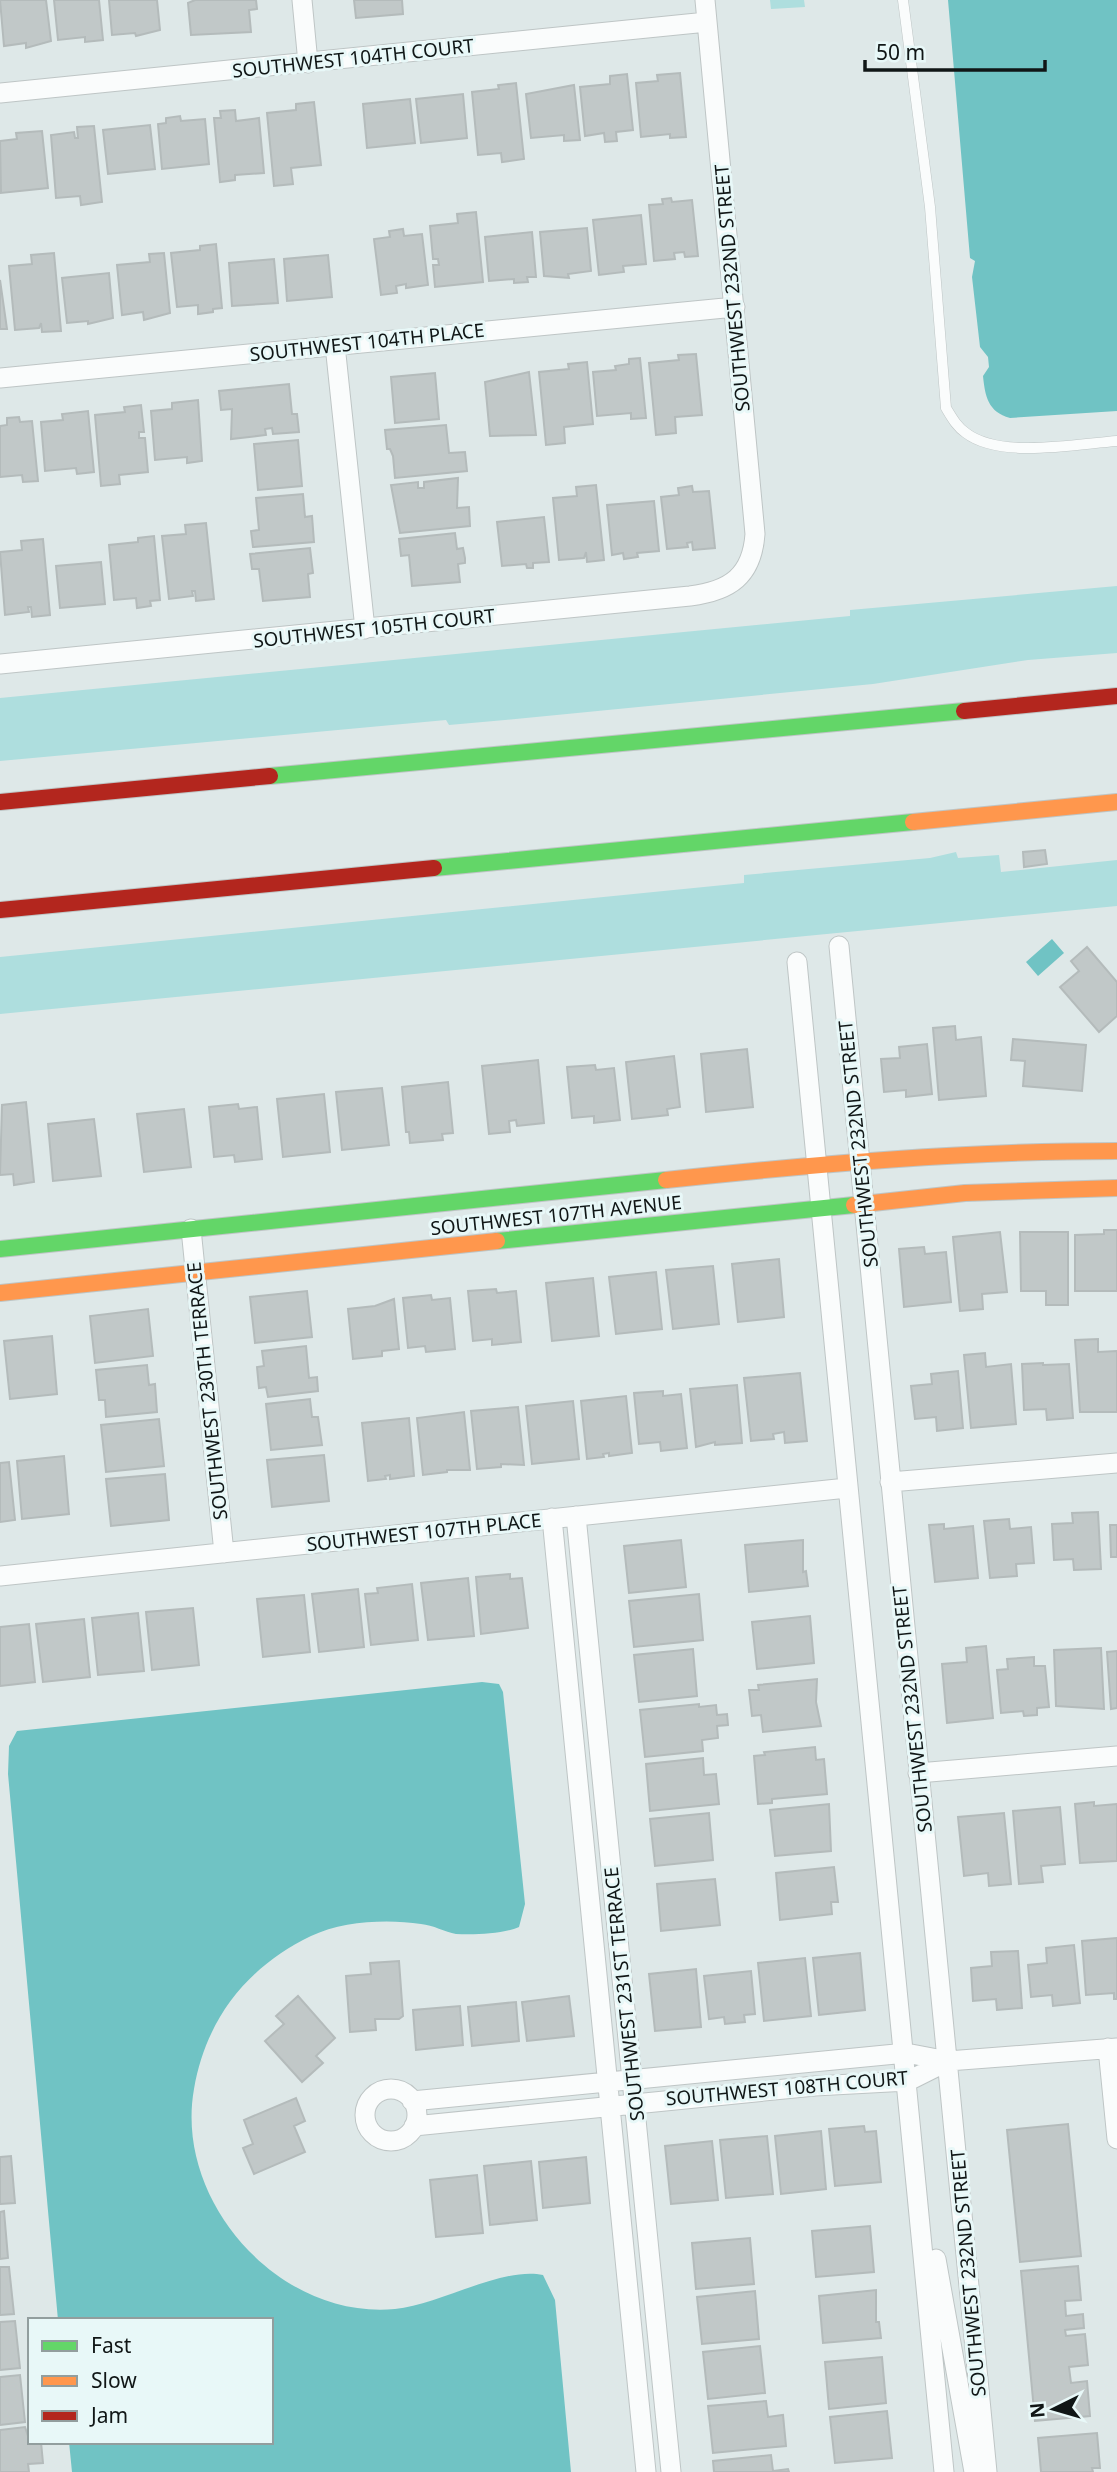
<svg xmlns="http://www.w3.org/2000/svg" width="1117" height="2472" font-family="'Noto Sans',sans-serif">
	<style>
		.green { fill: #aedede }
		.water { fill: #70c3c4 }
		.building { fill: #c1c8c8; stroke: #b4bbbb; stroke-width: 2 }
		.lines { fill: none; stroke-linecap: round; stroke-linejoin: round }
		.lane-casing { stroke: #bec5c5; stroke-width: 11 }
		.street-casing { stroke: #bec5c5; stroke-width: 21 }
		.fast-casing { stroke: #bec5c5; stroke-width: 18 }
		.slow-casing { stroke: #bec5c5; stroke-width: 18 }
		.jam-casing { stroke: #bec5c5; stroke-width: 18 }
		.lane { stroke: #fafcfc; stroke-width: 10 }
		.street { stroke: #fafcfc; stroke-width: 19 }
		.fast { stroke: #63d668; stroke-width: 16 }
		.slow { stroke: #ff974d; stroke-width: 16 }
		.jam { stroke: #b3261e; stroke-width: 16 }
		.labels { text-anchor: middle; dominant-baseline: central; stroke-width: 6; stroke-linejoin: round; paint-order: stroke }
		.street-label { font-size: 19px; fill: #101616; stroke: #e8f8f8 }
	</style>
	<rect width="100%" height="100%" fill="#dee8e8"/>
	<!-- green -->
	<path class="green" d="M770 0H804L805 7 771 9Z
		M1117 586V653L1028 660 873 684 505 720 449 725 446 720 0 761V698L850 616V610Z
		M956 852 958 858 999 855 1001 872 1117 860V906L0 1014V957L744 883V875L930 858Z"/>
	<!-- water -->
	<path class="water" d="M948 0H1117V411L1010 418C988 412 985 396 983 376L989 367 988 357 980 347 972 277 975 261 970 258Z
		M1052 939 1064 953 1038 976 1026 962Z
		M482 1682 499 1684 503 1692 525 1904 519 1927C504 1934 474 1935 456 1934 445 1932 433 1925 421 1924 387 1919 343 1921 311 1936 247 1967 206 2019 194 2089 174 2201 279 2320 395 2309 439 2305 503 2266 543 2275L555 2300 571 2472H72L69 2442H271V2320H58L8 1774 9 1746 17 1731Z"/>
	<!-- building -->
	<path class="building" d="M0 0H46L51 41 26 48V43L4 46Z
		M54 0H99L103 40 85 42V37L58 40Z
		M109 0H157L160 30 136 36 135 33 112 35Z
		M195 0H256L257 9 249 10 251 32 191 35 188 3Z
		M354 0H402L403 14 356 18Z
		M680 73 686 137 670 138V134L641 137 636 83 658 81 657 75Z
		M627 74 633 130 616 132 617 141 605 142 604 133 585 136 580 87 610 84V76Z
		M516 83 524 159 502 162 501 153 478 155 472 92 499 89 498 85Z
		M574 85 580 140 564 141V135L531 138 526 94Z
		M463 94 467 138 421 143 416 99Z
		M410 99 415 143 367 148 363 104Z
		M314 102 321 165 291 168 293 184 274 186 267 113 296 110V104Z
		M235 110 236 121 259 118 264 173 235 175V180L220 182 214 118H221L220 111Z
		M180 116 181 121 205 119 209 164 162 169 158 124 166 123V118Z
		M150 125 155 169 108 174 103 130Z
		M94 126 102 202 81 205 80 196 56 198 51 135 74 132 75 138H78L77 127Z
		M42 131 48 188 1 193 0 141 17 139 16 133Z
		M671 198 672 202 692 200 698 256 685 257 684 252 674 253 675 259 654 261 649 205 663 204 662 199Z
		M476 212 483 282 435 287 433 265H439L438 259H433L430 226 458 223 457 214Z
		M641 215 646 264 623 266 624 272 599 275 593 220Z
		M587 228 591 271 568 274 569 278 544 276 540 232Z
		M403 229 404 236 422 234 428 285 406 288V284L396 286 397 293 381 295 374 239 390 237 389 231Z
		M532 232 536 277H527L528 282 514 283V279L489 281 485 237Z
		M216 244 222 308 213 309V312L198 314V305L177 307 171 253 200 250V246Z
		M54 253 61 331 42 332 41 323 39 328 15 330 9 266 32 264 31 255Z
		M164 253 170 313 144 320 143 312 122 315 117 265 150 262 149 254Z
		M328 255 332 297 287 301 284 259Z
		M274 259 278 303 232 306 229 263Z
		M109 273 113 318 88 324V321L67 323 62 278Z
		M0 280 7 329H0Z
		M696 354 702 415 675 417 676 433 656 435 649 363 679 360 678 355Z
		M640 358 646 418 631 419V413L597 416 593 372 616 370 615 366 629 364V359Z
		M587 362 593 424 564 427 565 443 546 445 539 372 569 369 568 364Z
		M529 372 536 435 490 436 485 382Z
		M435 373 439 419 395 423 391 377Z
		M289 384 292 414H297L299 432 273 434 272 428 265 429 266 435 231 439 232 409 221 410 219 391Z
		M198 400 202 461 187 463V457L155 460 151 411 172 409V403Z
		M141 405 144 432H139V438H145L148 472 119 475 120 484 101 486 95 415 125 412 124 407Z
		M88 411 94 472 77 474 76 468 45 471 41 422 63 420 62 414Z
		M19 417 20 422 32 421 38 481 23 482 22 475 0 477V426L7 425V418Z
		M446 425 449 453 465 452 467 471 395 478 393 456 390 449H387L385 430Z
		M298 440 302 486 258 490 254 444Z
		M458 478 457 508 469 507 470 526 400 533 391 485 418 482V488H424V482Z
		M596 485 604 560 587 562 586 552 584 558 559 560 553 498 577 496 576 487Z
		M692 486 693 492 709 491 715 548 693 550 692 542 687 543 688 547 667 549 661 497 679 495 678 488Z
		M303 494 305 517 312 516 314 542 253 547 251 531 259 530 256 498Z
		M654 501 659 551 637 553 638 557 624 559 623 553 612 555 607 505Z
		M544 517 549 562 533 563V568H527L526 564 502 566 497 522Z
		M206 523 214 599 196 601 195 591H192L193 596 169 599 162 536 186 534 185 525Z
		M455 533 457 549 463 548 465 558V563L458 564 460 582 412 586 409 555 401 556 399 539Z
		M154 536 160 600 150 601 151 606 137 608 136 598 114 600 109 545 138 542V538Z
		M43 539 50 615 32 617 31 607H28L29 612 5 615 0 552 22 550 21 541Z
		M310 548 313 573 308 574 310 597 263 601 259 569H252L250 554Z
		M101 562 105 604 60 608 56 566Z
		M1045 850 1047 864 1024 867 1023 852Z
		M1087 947 1117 982V1016L1099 1032 1060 987 1079 971 1071 961Z
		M955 1026 956 1040 981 1037 986 1096 939 1100 933 1028Z
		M1013 1039 1086 1045 1082 1091 1023 1086 1025 1061 1011 1060Z
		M927 1044 932 1094 906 1097V1090L884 1092 881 1059 900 1058 899 1047Z
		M747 1049 753 1107 706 1112 701 1054Z
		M674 1056 680 1107 667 1109 668 1115 632 1119 626 1062Z
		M538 1060 544 1123 517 1126 516 1120 509 1121 510 1132 489 1134 482 1066Z
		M595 1065 596 1070 614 1068 620 1120 594 1123V1116L572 1118 567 1067Z
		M448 1082 453 1133 442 1134 443 1140 410 1143 409 1132H406L402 1087Z
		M382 1088 389 1145 342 1150 336 1092Z
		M324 1094 330 1152 283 1157 277 1099Z
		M26 1102 34 1182 14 1185 13 1174 0 1175 2 1105Z
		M238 1104 239 1109 257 1107 262 1159 235 1162 234 1155 214 1157 209 1107Z
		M184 1109 191 1167 144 1172 137 1114Z
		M94 1119 101 1176 53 1181 48 1124Z
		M1104 1230H1117V1291H1075V1235L1104 1234Z
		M1000 1232 1007 1292 982 1294 983 1309 960 1311 953 1237Z
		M1020 1232H1068V1305H1046V1291H1021Z
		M924 1247 925 1254 946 1252 951 1302 904 1307 899 1249Z
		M779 1259 784 1317 738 1322 732 1264Z
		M713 1266 719 1324 673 1329 666 1270Z
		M656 1272 662 1329 616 1334 609 1277Z
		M593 1278 599 1336 552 1341 546 1283Z
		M496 1289 497 1293 516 1291 521 1342 492 1345V1339L473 1341 468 1291Z
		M307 1291 312 1337 255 1343 250 1297Z
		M431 1295 432 1300 450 1298 455 1349 426 1352 425 1346 408 1348 403 1298Z
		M394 1299 399 1349 382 1351V1356L353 1359 348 1309 375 1306Z
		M148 1309 153 1356 95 1363 90 1316Z
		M52 1336 57 1394 10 1399 4 1341Z
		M1098 1339V1352L1117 1351V1412H1080L1075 1340Z
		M306 1346 309 1378 317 1377 318 1391 268 1397 266 1387 259 1388 257 1367 264 1366 262 1351Z
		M985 1353 986 1367 1011 1364 1016 1424 971 1428 964 1355Z
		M1043 1363V1365L1069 1364 1073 1418 1047 1420 1046 1409 1024 1410 1022 1364Z
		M147 1365 149 1385 155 1384 157 1412 106 1417 105 1400H99L96 1370Z
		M958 1371 963 1428 937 1431 936 1417 915 1419 911 1386 932 1384 931 1374Z
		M800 1373 807 1441 785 1443 784 1432 773 1434 774 1439 751 1441 744 1378Z
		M737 1385 742 1443 715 1445V1442L696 1447 690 1389Z
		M663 1391V1396L681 1394 687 1448 661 1451 660 1442 639 1444 634 1393Z
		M626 1396 632 1453 609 1456V1453L603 1454 604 1457 587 1459 581 1401Z
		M310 1399 312 1417H318L322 1445 271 1450 266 1404Z
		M573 1401 579 1459 532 1464 526 1406Z
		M518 1407 524 1465 501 1464V1467L477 1469 471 1411Z
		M464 1412 470 1470H447V1472L423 1475 417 1418Z
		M409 1418 414 1476 390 1479V1475L385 1476 386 1479 368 1481 362 1423Z
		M159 1419 164 1466 106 1472 101 1425Z
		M324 1455 329 1501 272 1507 267 1460Z
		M64 1456 69 1514 22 1519 17 1461Z
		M9 1462 15 1520 0 1522V1463Z
		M165 1474 169 1520 111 1526 106 1479Z
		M1098 1512 1101 1569 1074 1570 1073 1559 1054 1560 1052 1524 1073 1523 1072 1513Z
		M1009 1519 1010 1529 1031 1527 1034 1563 1016 1564 1017 1576 990 1578 984 1521Z
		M944 1524V1529L973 1526 978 1578 935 1582 929 1525Z
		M1110 1525H1117V1557H1111Z
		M681 1540 686 1587 629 1593 624 1546Z
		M803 1540V1572L806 1571 808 1586 749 1592 745 1545Z
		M510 1574V1579L522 1578 528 1628 481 1634 476 1577Z
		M468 1578 474 1636 428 1640 421 1583Z
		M412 1584 418 1640 371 1645 365 1594 378 1593 377 1588Z
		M358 1589 364 1647 319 1652 312 1594Z
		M699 1594 703 1640 634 1647 629 1601Z
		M304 1595 310 1652 263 1657 257 1599Z
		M193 1608 199 1665 152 1670 146 1612Z
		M138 1613 144 1671 98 1675 92 1618Z
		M810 1616 814 1663 757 1669 752 1622Z
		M84 1619 90 1677 43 1682 36 1624Z
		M29 1624 35 1682 0 1686V1627Z
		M986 1646 993 1718 947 1723 942 1664 967 1662 966 1648Z
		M1101 1648 1104 1709 1056 1706 1054 1650Z
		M693 1649 697 1696 639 1702 634 1655Z
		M1117 1651V1708L1111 1709 1107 1652Z
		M1034 1657V1666H1045L1049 1707 1037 1708V1715L1024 1716 1023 1711 1001 1713 997 1670 1008 1669 1007 1659Z
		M817 1679 816 1702 821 1726 763 1732 761 1715 752 1716 749 1690H759L758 1685Z
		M699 1704V1707L716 1705 717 1715 727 1714 728 1725 717 1726 718 1738 702 1740 703 1751 645 1757 640 1710Z
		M815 1747 816 1760 824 1759 827 1794 772 1799V1803L758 1804 754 1756 765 1755 764 1752Z
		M703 1758 704 1775 716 1774 719 1804 650 1811 646 1764Z
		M1094 1802V1806L1117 1804V1861L1080 1863 1075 1804Z
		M829 1804 831 1851 775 1856 770 1810Z
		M1060 1807 1065 1864 1041 1866 1043 1882 1019 1884 1013 1811Z
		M709 1813 713 1860 655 1866 650 1819Z
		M1004 1813 1011 1884 989 1886 988 1873 964 1876 958 1817Z
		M834 1867 838 1902H831L832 1914 780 1920 776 1873Z
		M715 1879 720 1925 661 1931 657 1884Z
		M1117 1938V1999H1114V1993L1086 1995 1082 1941Z
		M1074 1945 1080 2003 1053 2006 1052 1995 1031 1997 1028 1965 1047 1963 1046 1948Z
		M1018 1951 1022 2008 997 2010 996 1999 973 2001 971 1968 992 1966 991 1952Z
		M860 1953 865 2010 819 2015 813 1958Z
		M805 1958 811 2016 764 2021 758 1963Z
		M399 1961 403 2016 399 2019H375L376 2030 350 2032 346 1976 371 1974 370 1963Z
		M696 1969 701 2027 655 2031 649 1974Z
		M751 1971 755 2014 744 2015 745 2022 725 2024 724 2017 709 2019 704 1976Z
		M298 1996 335 2038 316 2056 323 2063 302 2082 265 2041 284 2024 276 2016Z
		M569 1996 574 2036 527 2041 522 2002Z
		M516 2002 519 2041 472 2046 468 2007Z
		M460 2006 463 2045 416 2050 413 2010Z
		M296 2098 305 2121 294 2126 305 2152 254 2174 243 2148 253 2144 244 2120Z
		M1068 2124 1081 2256 1020 2262 1007 2130Z
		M864 2126 865 2132 876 2131 881 2182 835 2186 829 2129Z
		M821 2131 826 2189 781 2194 775 2136Z
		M767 2136 773 2194 726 2198 720 2140Z
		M712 2141 718 2200 671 2204 665 2146Z
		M11 2156 15 2203 0 2204V2157Z
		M586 2157 590 2203 543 2208 539 2162Z
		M531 2161 537 2220 490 2225 484 2166Z
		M477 2175 483 2233 436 2237 430 2180Z
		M4 2211 8 2258 0 2259V2212Z
		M870 2226 874 2272 816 2277 812 2231Z
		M750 2238 754 2284 696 2289 692 2243Z
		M1078 2266 1081 2300 1065 2301 1066 2316 1083 2314 1084 2328 1065 2330 1066 2336 1085 2334 1088 2365 1069 2367 1071 2383 1087 2381 1090 2416 1035 2421 1021 2271Z
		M0 2267H9L14 2314 0 2315Z
		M876 2290V2322H879L881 2338 823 2343 819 2296Z
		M755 2291 759 2339 702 2344 697 2297Z
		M15 2321 20 2368 0 2370V2322Z
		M760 2346 765 2393 708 2399 703 2352Z
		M882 2357 886 2403 829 2409 825 2362Z
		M20 2375 25 2422 0 2425V2377Z
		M766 2401 768 2417 783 2415 786 2446 713 2453 708 2406Z
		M887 2411 892 2458 835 2463 830 2417Z
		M25 2427 30 2442H41L43 2463 28 2464 29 2472H0V2430Z
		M1097 2433 1100 2468H1092L1093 2472H1041L1038 2438Z
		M771 2455 773 2471 788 2469 789 2472H714L713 2461Z"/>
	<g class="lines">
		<!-- lane casing -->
		<g class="lane-casing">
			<path id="lane" d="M903 0 930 207 946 408C952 418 957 427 966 433 1000 459 1076 444 1117 441"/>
		</g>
		<!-- street casing -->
		<g class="street-casing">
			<path id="street" d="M302 0 308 63
				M0 93 707 22
				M335 345 365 629
				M0 378 735 307
				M0 664 690 596C730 591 752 576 755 534L705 0
				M839 946 987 2472
				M797 962 944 2472
				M191 1229 224 1553
				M890 1482 1117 1463
				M576 1516 671 2472
				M552 1518 646 2472
				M0 1576 847 1488
				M918 1773 1117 1756
				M1108 2048 1117 2139
				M365 2115a26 26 0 1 1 52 0a26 26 0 1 1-52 0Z
				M412 2101 906 2053 948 2061 1117 2048
				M414 2126 815 2086 908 2081 948 2061
				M936 2259 974 2472"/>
		</g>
		<!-- fast casing -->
		<g class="fast-casing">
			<path id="fast" d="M270 776 964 711
				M434 868 913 822
				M497 1241 854 1205
				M0 1249 666 1180"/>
		</g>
		<!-- slow casing -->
		<g class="slow-casing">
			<path id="slow" d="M913 822 1117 802
				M666 1180C816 1164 966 1151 1117 1151
				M854 1205 965 1193 1117 1188
				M0 1293 497 1241"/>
		</g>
		<!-- jam casing -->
		<g class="jam-casing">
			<path id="jam" d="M964 711 1117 696
				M0 802 270 776
				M0 910 434 868"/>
		</g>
		<!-- lane -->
		<use href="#lane" class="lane"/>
		<!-- street -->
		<use href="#street" class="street"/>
		<!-- fast -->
		<use href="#fast" class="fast"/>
		<!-- slow -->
		<use href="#slow" class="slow"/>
		<!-- jam -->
		<use href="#jam" class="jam"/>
	</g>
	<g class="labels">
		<!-- street labels -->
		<g class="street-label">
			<text transform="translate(353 58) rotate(-6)">SOUTHWEST 104TH COURT</text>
			<text transform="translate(732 288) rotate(-95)">SOUTHWEST 232ND STREET</text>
			<text transform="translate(367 342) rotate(-6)">SOUTHWEST 104TH PLACE</text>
			<text transform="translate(374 628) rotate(-6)">SOUTHWEST 105TH COURT</text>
			<text transform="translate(858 1144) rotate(-96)">SOUTHWEST 232ND STREET</text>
			<text transform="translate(556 1215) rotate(-6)">SOUTHWEST 107TH AVENUE</text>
			<text transform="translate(207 1391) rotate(-96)">SOUTHWEST 230TH TERRACE</text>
			<text transform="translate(424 1532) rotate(-6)">SOUTHWEST 107TH PLACE</text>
			<text transform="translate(912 1709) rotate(-96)">SOUTHWEST 232ND STREET</text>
			<text transform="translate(624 1994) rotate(-96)">SOUTHWEST 231ST TERRACE</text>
			<text transform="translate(787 2088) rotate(-5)">SOUTHWEST 108TH COURT</text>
			<text transform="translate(968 2273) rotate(-95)">SOUTHWEST 232ND STREET</text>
		</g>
	</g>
	<!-- legend -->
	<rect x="28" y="2318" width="245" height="126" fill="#e8f8f8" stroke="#929e9e" stroke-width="2"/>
	<rect x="42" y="2341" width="35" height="10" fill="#63d668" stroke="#929e9e" stroke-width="2"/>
	<text x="91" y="2353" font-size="21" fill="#101616">Fast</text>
	<rect x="42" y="2376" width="35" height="10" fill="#ff974d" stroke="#929e9e" stroke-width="2"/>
	<text x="91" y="2388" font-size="21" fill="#101616">Slow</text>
	<rect x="42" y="2411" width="35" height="10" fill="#b3261e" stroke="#929e9e" stroke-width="2"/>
	<text x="91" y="2423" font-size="21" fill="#101616">Jam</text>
	<!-- north arrow -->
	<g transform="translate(1054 2409) rotate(265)" stroke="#e8f8f8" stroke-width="5" paint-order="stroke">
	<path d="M0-5L12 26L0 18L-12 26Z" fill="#101616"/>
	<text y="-10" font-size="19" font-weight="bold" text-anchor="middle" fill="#101616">N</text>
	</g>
	<!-- scale -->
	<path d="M865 60v10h180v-10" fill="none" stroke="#101616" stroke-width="3.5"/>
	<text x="876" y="60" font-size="21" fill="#101616" stroke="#e8f8f8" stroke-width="5" paint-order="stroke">50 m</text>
</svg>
